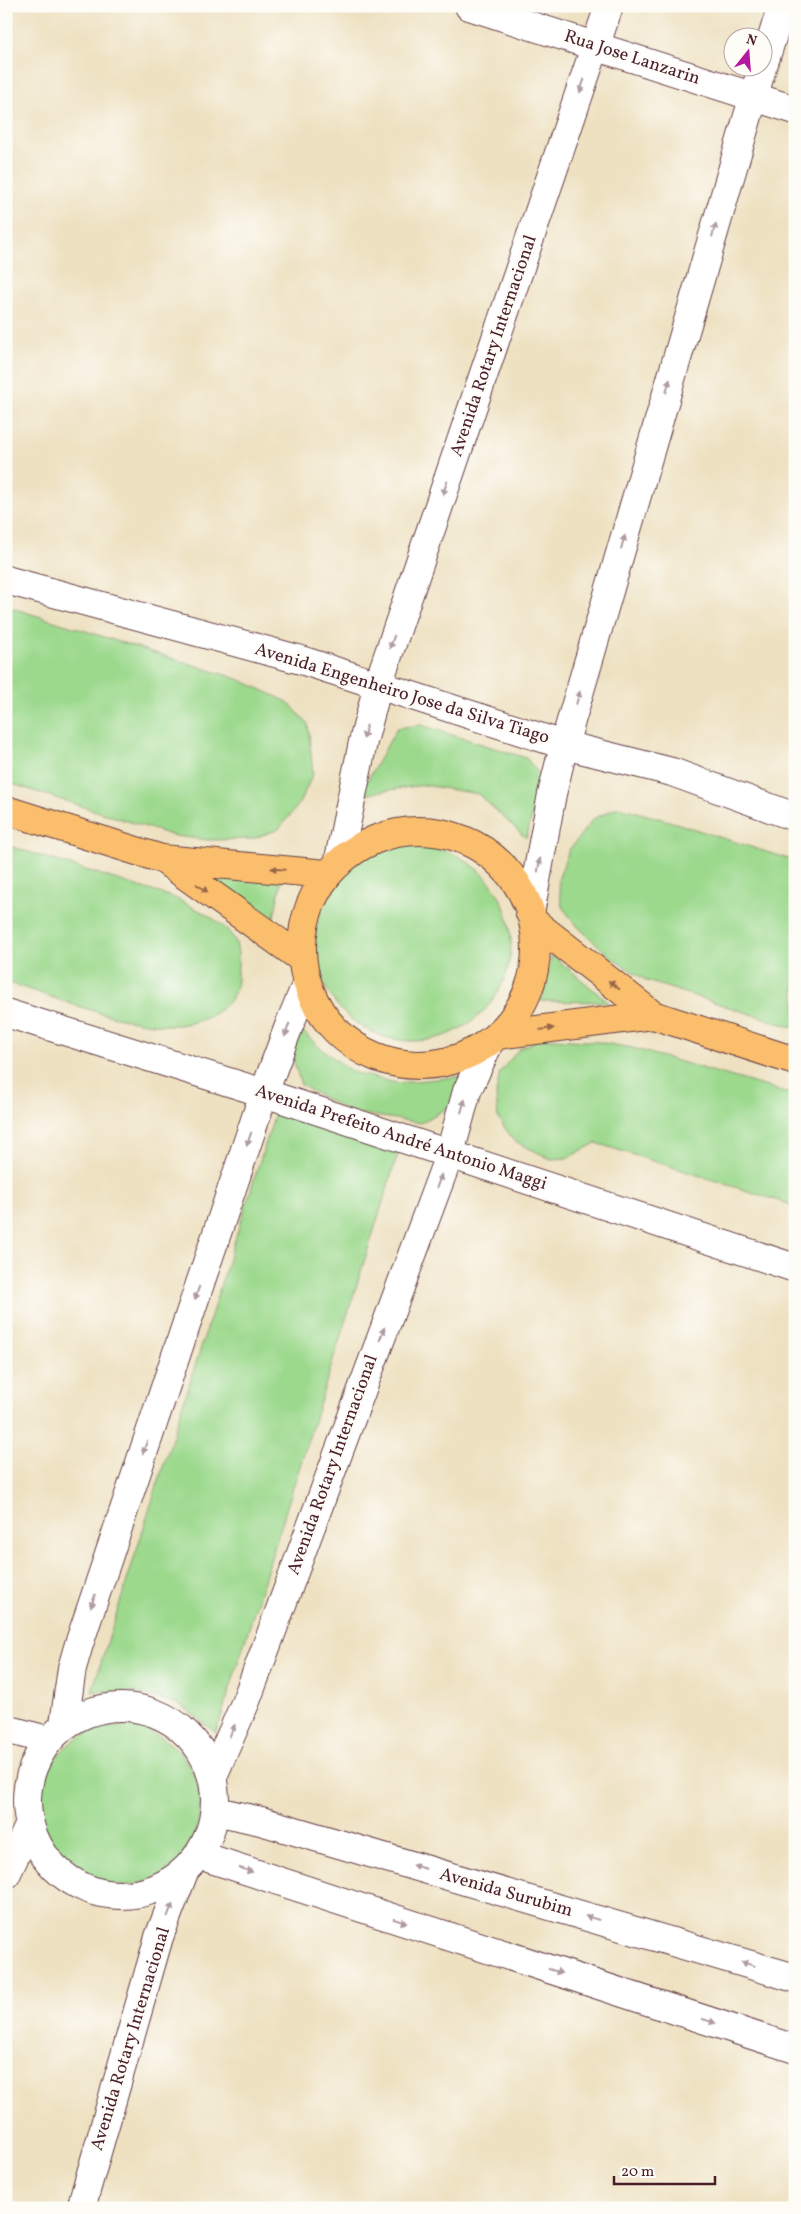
<svg xmlns="http://www.w3.org/2000/svg" width="801" height="2214" font-family="Vollkorn,serif">
	<style>
		.green { fill: #9cd98d; stroke: #737c5c }
		.lines { fill: none; stroke-linecap: round; stroke-linejoin: round }
		.minor-casing { stroke: #633c42; stroke-width: 30 }
		.major-casing { stroke: #633c42; stroke-width: 30 }
		.minor { stroke: #fff; stroke-width: 28 }
		.major { stroke: #fabe6d; stroke-width: 28 }
		.oneway { fill: #ae9aa0 }
		.oneway2 { fill: #996749 }
		.labels { text-anchor: middle; dominant-baseline: central; stroke-width: 5; stroke-linejoin: round; paint-order: stroke }
		.street-label { font-size: 18px; fill: #4a1f2b; stroke: #fdfcf7 }
	</style>
	<rect width="100%" height="100%" fill="#fdfcf7"/>
	<filter id="ink" filterUnits="userSpaceOnUse"><feTurbulence type="fractalNoise" baseFrequency=".02" numOctaves="2"/><feDisplacementMap in="SourceGraphic" scale="10" xChannelSelector="R" yChannelSelector="G"/><feConvolveMatrix kernelMatrix="1 2 1 2 8 2 1 2 1" color-interpolation-filters="sRGB"/></filter>
	<filter id="wash" filterUnits="userSpaceOnUse"><feTurbulence type="fractalNoise" baseFrequency=".0096" numOctaves="4" result="noise"/><feDisplacementMap in="SourceGraphic" scale="20" xChannelSelector="R" yChannelSelector="G"/><feGaussianBlur stdDeviation="1.12" result="paint"/><feColorMatrix in="noise" values="0 0 0 0 0 0 0 0 0 0 0 0 0 0 0 0 0 1.4 0 .05"/><feComposite in="paint" operator="in"/></filter>
	<g filter="url(#wash)">
		<rect width="100%" height="100%" fill="#eee1c1"/>
		<!-- green -->
		<path class="green" d="M6 606 238 679 288 702 308 724 313 774 299 804 279 829 252 839 208 840 174 836 6 782Z
			M421 725 526 758 543 779 526 838 478 794 424 785 382 791 358 797 397 728Z
			M618 807 669 821 795 861V1028L647 981 612 958 579 928 562 907 558 880 569 850 593 819Z
			M6 845 175 898C194 908 223 920 234 939 239 948 239 963 237 973 237 978 237 986 235 991 224 1017 189 1027 164 1025 113 1022 55 997 6 982Z
			M315 943a98 98 0 1 1 196 0a98 98 0 1 1-196 0Z
			M283 874 272 926 202 876Z
			M552 955 608 1002 541 1001Z
			M295 1024 319 1047 352 1072 396 1083 465 1076 453 1104 421 1123 350 1112 301 1085 290 1049Z
			M541 1038 599 1042 632 1048 795 1095V1206L596 1143 567 1158 551 1159 514 1141 498 1118 496 1093 500 1072 519 1049Z
			M278 1104 402 1141 216 1733 179 1704 134 1692 92 1691Z
			M40 1806a80 80 0 1 1 160 0a80 80 0 1 1-160 0Z"/>
	</g>
	<g filter="url(#ink)">
		<g class="lines">
			<!-- minor casing -->
			<g class="minor-casing">
				<path id="minor" d="M469 6 795 110
					M764 63 782 6
					M6 580 301 660 564 745 672 772 795 817
					M338 864 363 742 378 685 609 6
					M530 913 552 794 564 745 762 68
					M6 1013 264 1093 795 1268
					M27 1801a94 94 0 1 1 188 0a94 94 0 1 1-188 0Z
					M64 1724 72 1668 79 1644 264 1093 290 1023 306 985
					M6 1729 47 1740
					M213 1776 246 1701 450 1153 467 1091 490 1041
					M216 1811 261 1821 795 1978
					M199 1855 795 2049
					M6 1875 29 1826
					M81 2208 159 1937 184 1872"/>
			</g>
			<!-- major casing -->
			<g class="major-casing">
				<path id="major" d="M6 810 162 859 327 874
					M302 948a117 117 0 1 1 234 0a117 117 0 1 1-234 0Z
					M164 860 301 958
					M534 922 653 1015 795 1061
					M498 1035 653 1015"/>
			</g>
			<!-- minor -->
			<use href="#minor" class="minor"/>
			<!-- major -->
			<use href="#major" class="major"/>
		</g>
		<!-- one-way arrows -->
		<defs><path id="oneway-solid" d="M-6-.8H1V-3.2L6.5 0L1 3.2V.8H-6Z" transform="scale(1.25)"/></defs>
		<g class="oneway">
			<use href="#oneway-solid" transform="translate(582 86) rotate(109)"/>
			<use href="#oneway-solid" transform="translate(714 230) rotate(-74)"/>
			<use href="#oneway-solid" transform="translate(668 386) rotate(-74)"/>
			<use href="#oneway-solid" transform="translate(445 488) rotate(109)"/>
			<use href="#oneway-solid" transform="translate(623 542) rotate(-74)"/>
			<use href="#oneway-solid" transform="translate(392 642) rotate(109)"/>
			<use href="#oneway-solid" transform="translate(578 698) rotate(-74)"/>
			<use href="#oneway-solid" transform="translate(365 732) rotate(105)"/>
			<use href="#oneway-solid" transform="translate(539 865) rotate(-80)"/>
			<use href="#oneway-solid" transform="translate(287 1030) rotate(110)"/>
			<use href="#oneway-solid" transform="translate(463 1106) rotate(-74)"/>
			<use href="#oneway-solid" transform="translate(249 1139) rotate(109)"/>
			<use href="#oneway-solid" transform="translate(439 1181) rotate(-70)"/>
			<use href="#oneway-solid" transform="translate(197 1293) rotate(109)"/>
			<use href="#oneway-solid" transform="translate(382 1334) rotate(-70)"/>
			<use href="#oneway-solid" transform="translate(145 1447) rotate(109)"/>
			<use href="#oneway-solid" transform="translate(93 1601) rotate(109)"/>
			<use href="#oneway-solid" transform="translate(232 1731) rotate(-66)"/>
			<use href="#oneway-solid" transform="translate(419 1867) rotate(-164)"/>
			<use href="#oneway-solid" transform="translate(246 1870) rotate(18)"/>
			<use href="#oneway-solid" transform="translate(170 1910) rotate(-69)"/>
			<use href="#oneway-solid" transform="translate(592 1918) rotate(-164)"/>
			<use href="#oneway-solid" transform="translate(400 1921) rotate(18)"/>
			<use href="#oneway-solid" transform="translate(748 1964) rotate(-164)"/>
			<use href="#oneway-solid" transform="translate(555 1971) rotate(18)"/>
			<use href="#oneway-solid" transform="translate(709 2021) rotate(18)"/>
		</g>
		<g class="oneway2">
			<use href="#oneway-solid" transform="translate(278 869) rotate(-175)"/>
			<use href="#oneway-solid" transform="translate(202 888) rotate(35)"/>
			<use href="#oneway-solid" transform="translate(614 985) rotate(-142)"/>
			<use href="#oneway-solid" transform="translate(547 1029) rotate(-7)"/>
		</g>
	</g>
	<g class="labels">
		<!-- street labels -->
		<g class="street-label">
			<text transform="translate(632 58) rotate(18)">Rua Jose Lanzarin</text>
			<text transform="translate(494 346) rotate(-71)">Avenida Rotary Internacional</text>
			<text transform="translate(402 694) rotate(17)">Avenida Engenheiro Jose da Silva Tiago</text>
			<text transform="translate(401 1138) rotate(18)">Avenida Prefeito André Antonio Maggi</text>
			<text transform="translate(333 1465) rotate(-70)">Avenida Rotary Internacional</text>
			<text transform="translate(506 1893) rotate(16)">Avenida Surubim</text>
			<text transform="translate(131 2039) rotate(-73)">Avenida Rotary Internacional</text>
		</g>
	</g>
	<!-- margin -->
	<rect width="801" height="2214" fill="none" stroke="#fdfcf7" stroke-width="25"/>
	<!-- north arrow -->
	<g transform="translate(748 52) rotate(17)"><circle r="24" fill="#fdfcf7" stroke="#b5a4a5"/>
	<path d="M0-4L9 19L0 12L-9 19Z" fill="#b5179e"/>
	<text y="-8" font-size="14" font-weight="bold" text-anchor="middle" fill="#4a1f2b">N</text>
	</g>
	<!-- scale -->
	<path d="M614 2176v8h101v-8" fill="none" stroke="#4a1f2b" stroke-width="2.5"/>
	<text x="621" y="2176" font-size="15" fill="#4a1f2b" stroke="#fdfcf7" stroke-width="4" paint-order="stroke">20 m</text>
</svg>
